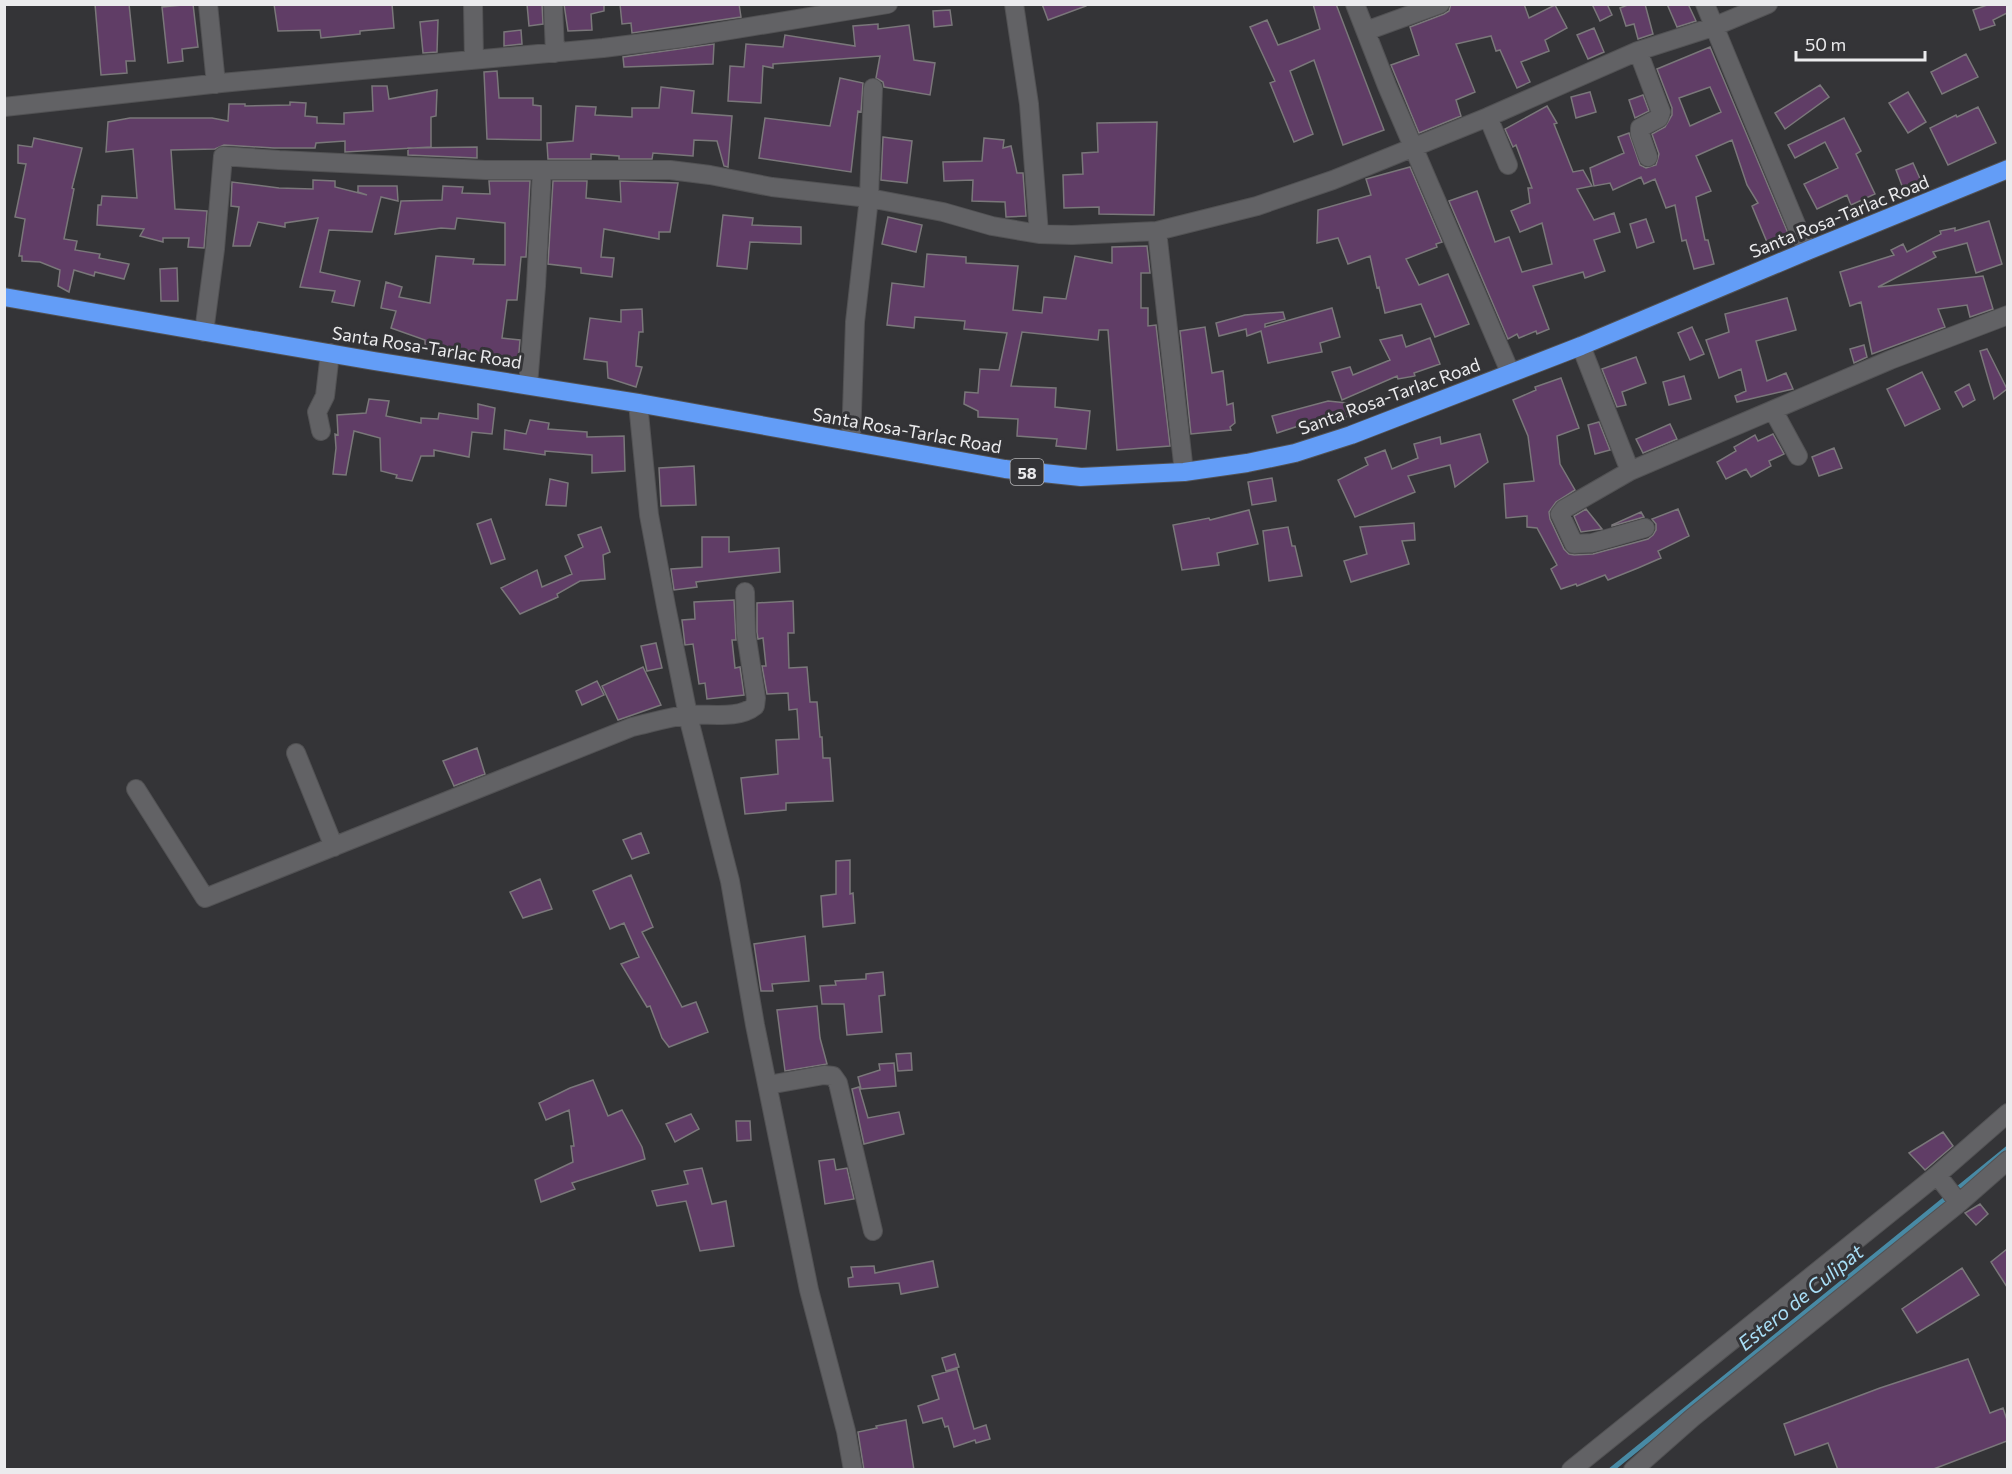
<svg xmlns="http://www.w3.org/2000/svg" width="2012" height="1474" font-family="Commissioner,sans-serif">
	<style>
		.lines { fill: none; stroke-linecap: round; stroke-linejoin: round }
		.stream { stroke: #488aa5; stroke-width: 5 }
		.building { fill: #603d66; stroke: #7a777a; stroke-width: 1.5; fill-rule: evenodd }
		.minor-casing { stroke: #525254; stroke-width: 20 }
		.highway-casing { stroke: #525254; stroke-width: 20 }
		.minor { stroke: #626265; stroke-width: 18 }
		.highway { stroke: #639df7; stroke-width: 18 }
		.labels { text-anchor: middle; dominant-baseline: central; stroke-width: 6; stroke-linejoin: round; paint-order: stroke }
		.shield { fill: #343437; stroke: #b4b4b6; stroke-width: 1.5 }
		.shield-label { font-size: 16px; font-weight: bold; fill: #ebebed }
		.street-label { font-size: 18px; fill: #ebebed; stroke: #343437 }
		.water-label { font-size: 20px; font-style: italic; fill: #a8def6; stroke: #343437 }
	</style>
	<rect width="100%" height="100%" fill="#343437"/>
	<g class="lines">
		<!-- stream -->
		<path class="stream" d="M1611 1470 2008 1148"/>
	</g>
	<!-- building -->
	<path class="building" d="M95 4H129L135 61H126L127 73 101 75Z
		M193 4 198 47 182 49 183 61 168 63 162 7Z
		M274 4H392L394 28 360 31V34L321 38 320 30 278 31Z
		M527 4H542L543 24 529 26Z
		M564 4H604V11L591 14 592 30 568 31Z
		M620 4H739L741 17 632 33 631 23 622 24Z
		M1042 4H1086V6L1048 20Z
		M1313 4H1336L1384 130 1343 145 1314 60 1290 71 1313 134 1294 142 1270 83 1275 81 1250 27 1267 20 1278 45 1292 40 1320 29Z
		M1451 4H1524L1529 18 1555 5 1567 28 1545 40 1549 51 1521 62 1530 82 1517 88 1500 50 1496 51 1491 36 1456 44 1475 92 1456 100 1461 116 1419 133 1391 65 1419 55 1410 27 1444 14 1449 11Z
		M1592 4H1607L1612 15 1600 21Z
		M1630 4H1645L1653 34 1638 39 1634 24 1626 26 1620 8Z
		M1667 4H1688L1696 21 1677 27Z
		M1990 4H2007V13L1993 20 1995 25 1980 30 1973 10Z
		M950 10 952 25 934 27 933 11Z
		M438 20 437 52 423 53 420 22Z
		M878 24V29L909 25 914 60 935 63 930 95 884 87 883 82 876 78 880 56 773 64V68L763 66 761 103 728 101 730 66 744 67 746 44 783 47 785 35 855 46 853 26Z
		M1594 28 1604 52 1588 59 1577 35Z
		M521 30 522 44 504 46V32Z
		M714 44 713 64 624 67 623 57Z
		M1710 47 1790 238 1769 247 1752 206 1758 203 1747 185 1732 140 1696 156 1711 191 1696 197 1705 240H1708L1714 264 1694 269 1686 240 1682 241 1675 205 1666 208 1655 179 1644 184 1641 177 1613 190 1610 183 1594 186 1590 168 1624 153 1618 137 1629 133 1640 165 1646 168 1656 165 1659 154 1652 134 1665 127 1672 115V108L1657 69ZM1710 87 1721 112 1690 126 1679 98Z
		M1966 54 1978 77 1942 94 1931 72Z
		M497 71 499 98H533V105L541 106V140L487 139 484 72Z
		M840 78 863 83 861 112 858 111 851 172 759 158 765 118 830 126Z
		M1820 85 1829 97 1785 129 1775 113Z
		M372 86H387L389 99 437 90 436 116 431 117V147L345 152V141L316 143 315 148H274L224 145 215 149 171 150 175 209 207 211 204 248 188 247 189 238H163V242L140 236 144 229 97 225 98 205H101L102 196 137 198 133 149 106 152 108 122 130 118H212L228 121 229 104H245V106L290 105V102L306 103 305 116 317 117V123L344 124V113L373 111Z
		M661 87 694 91 692 113 732 116 728 167 724 166 717 141 694 140 693 156 653 153 652 159H619V156L591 154V159H548L547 143 573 141 576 106 596 107 595 115 632 117V108H659Z
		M1590 92 1596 112 1576 118 1571 97Z
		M1908 92 1926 122 1908 133 1889 103Z
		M1643 95 1649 111 1635 118 1629 100Z
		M1547 106 1557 123 1554 124 1573 172 1583 170 1592 186 1577 189 1594 220 1614 213 1620 232 1594 240 1605 271 1585 278 1583 272 1533 286 1549 329 1537 334 1536 331 1519 338 1517 334 1508 339 1449 201 1477 191 1495 242 1509 237 1522 272 1552 264 1542 223 1520 232 1511 211 1530 203 1528 188H1532L1516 145 1513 147 1505 129Z
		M1978 107 1996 143 1948 165 1930 128 1956 115 1957 117Z
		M1844 118 1861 151 1856 154 1875 194 1851 205 1847 195 1817 209 1804 184 1838 168 1825 142 1795 158 1788 145Z
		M1157 122 1154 215 1099 214V207L1064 208 1063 175 1083 174 1082 153 1098 152 1097 123Z
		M883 137 912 141 907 183 881 180Z
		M34 138 82 148 72 188 74 189 64 239 77 241 75 250 100 254 99 258 129 264 124 279 95 272 94 276 74 270 69 292 58 286 60 270 40 262 22 261V256H19L25 219 15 217 26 164 18 163V145L32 147Z
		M984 138 1004 140 1003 148 1011 146 1017 173H1023L1026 216 1006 217 1005 202 972 201 973 180 944 181 943 162 982 161Z
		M477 147V158L408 155V148Z
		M1913 163 1922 183 1904 191 1896 170Z
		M1410 167 1442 242 1436 244 1437 247 1406 259 1419 285 1448 274 1469 324 1435 337 1421 304 1385 313 1379 287 1377 288 1370 256 1348 264 1338 238 1317 243 1318 210 1371 195 1366 179Z
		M313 180 335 181V187L367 195 358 192V186H397L398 201 381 197 372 232 329 230 320 272 360 281 354 306 332 302 335 291 300 287 318 218 285 223V227L258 222 250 246H233L239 207 231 206 232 182 279 188 313 189Z
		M489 181H530L526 257H521L517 300H507L502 338 520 340 518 364 466 350 465 357 451 354 452 350 425 345V340L391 328 396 311 381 308 386 282 402 287 399 297 430 303 436 256 474 259 473 264 505 265V223L457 218 455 229 441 228 395 234 401 201 442 200 443 186 463 187 462 193 490 194Z
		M553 181H587L586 198 621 202 620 181 678 183 670 232H659V239L604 229 601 257 614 258 612 277 581 273V268L548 264Z
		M723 215 753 218 752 225 801 227V244L750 242 747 269 717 266Z
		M888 217 922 225 916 252 882 244Z
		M1646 219 1654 242 1637 248 1630 224Z
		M1989 221 2002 264 1976 273 1967 243 1933 252 1936 257 1878 287 1983 276 1993 309 1970 317 1967 305 1938 309 1945 327 1872 354 1861 302 1850 306 1840 272 1894 255 1891 250 1903 244 1907 252 1941 234 1940 231 1955 228V231Z
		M1147 246 1150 273H1141V308H1148V326L1156 325 1170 446 1117 450 1108 330H1099L1098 340 1022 332 1011 386 1056 388 1055 407 1090 411 1086 449 1056 446 1057 439 1017 436 1018 419 978 417V411L964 404 965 392 978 393 980 369 999 370 1007 333 964 329 965 321 915 317 914 328 887 325 892 283 924 287 927 254 966 257V263L1018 266 1013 310 1042 313 1044 297 1066 299 1075 256 1112 263V247Z
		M177 268 178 301H161L160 269Z
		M1787 298 1796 330 1756 341 1767 381 1786 373 1793 389 1737 402 1735 396 1746 391 1741 369 1719 378 1706 340 1729 332 1725 314Z
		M1332 308 1340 337 1320 343 1322 352 1268 363 1261 331 1247 336 1246 329 1219 336 1216 323 1245 315 1283 312 1285 319 1265 324V327Z
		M642 309 643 332H639L636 366 642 367 636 387 608 378 607 362 584 359 590 318 621 322V310Z
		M1205 327 1212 373 1223 371 1227 405 1233 403 1235 423 1230 427 1231 430 1191 434 1180 331Z
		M1692 327 1704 354 1690 360 1678 333Z
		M1402 335 1406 347 1430 338 1440 364 1414 373 1415 376 1398 379 1397 376 1342 400 1332 372 1350 367 1353 375 1390 360 1380 340Z
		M1864 345 1867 357 1854 363 1850 349Z
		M1987 349 2007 389 1994 399 1980 351Z
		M1636 357 1646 383 1622 392 1626 405 1617 407 1602 369Z
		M1922 372 1940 409 1905 426 1887 389Z
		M1684 376 1691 399 1669 405 1663 382Z
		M1561 378 1579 428 1557 436 1560 464 1575 490 1556 502 1549 512 1550 519 1564 549 1569 554 1574 555 1593 554 1648 539 1653 535 1656 530V524L1652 519 1678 509 1689 536 1658 551 1661 558 1638 568 1608 580 1605 575 1577 586 1576 584 1561 589 1551 569 1557 565 1537 528 1527 527V516L1506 518 1504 484 1534 481 1528 436 1513 400 1536 390 1535 387Z
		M1969 384 1975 400 1963 407 1955 392Z
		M369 399 389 401 386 416 421 423V418L438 419 439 413 478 419V404L495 408 492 434 472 432 469 457 434 450V456H421L412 481 396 478 397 475 381 471 380 438 354 431 346 475 333 474 336 448 335 434 338 435 337 415 366 413Z
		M1328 401 1347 403 1351 416 1324 421 1323 418 1277 433 1272 416Z
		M530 420 549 423 548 429 587 432V437L624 436 625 471 592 473V455L545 451V455L504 449 505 430 526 434Z
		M1599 422 1610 450 1595 454 1588 425Z
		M1670 424 1677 439 1643 453 1636 439Z
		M1480 434 1488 462 1455 487 1450 465 1408 476 1415 492 1355 517 1338 480 1368 465 1365 458 1385 450 1392 469 1418 458 1414 444 1440 437 1441 444Z
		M1773 434 1784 454 1769 461 1771 466 1751 477 1746 469 1726 479 1717 462 1736 451 1734 447 1755 435 1758 441Z
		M1834 448 1842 468 1819 476 1812 457Z
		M694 466 696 505 661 506 659 468Z
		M1272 478 1276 501 1252 505 1248 482Z
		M550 479 568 483 566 506 546 505Z
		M1586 509 1602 529 1581 532 1574 516Z
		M1249 510 1258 544 1217 553 1219 565 1182 570 1173 525 1209 518 1210 520Z
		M1641 512 1644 517 1612 526V525Z
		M491 519 505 559 491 564 477 524Z
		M1414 523 1415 540 1402 541 1409 564 1351 582 1344 561 1367 554 1360 527Z
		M601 527 610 552 603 555 605 579 580 581 557 594 558 597 520 614 501 588 537 570 542 587 572 574 565 556 583 547 578 535Z
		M1288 527 1292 546H1295L1302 576 1269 581 1263 531Z
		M702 537H729V552L779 548 780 572 696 582 697 587 674 590 671 569 702 567Z
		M734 600 736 640H732L735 668 740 667 744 695 707 699 705 683 699 684 693 644 685 645 682 620 695 619 694 602Z
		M793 601 794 633H788L789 668 807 667 810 702H817L820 737H822L823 758H830L833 801 786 803V810L745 814 741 778 778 774 776 740 799 739 797 709 789 710 788 693 767 694 762 666H766L763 638 758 639 757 632V603Z
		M656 643 662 668 647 671 641 646Z
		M643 667 661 705 618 720 602 686Z
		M597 681 604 695 582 705 576 691Z
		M477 748 485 774 454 786 443 761Z
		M641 833 649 853 632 859 623 840Z
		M850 860V894L853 893 855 923 823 927 821 896 836 894V861Z
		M631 875 653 927 642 932 682 1007 696 1002 708 1032 669 1047 662 1038 650 1006 647 1007 621 964 639 957 624 923 610 929 593 891Z
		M540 879 552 909 523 918 510 892Z
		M805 936 809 981 772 984 773 991H761L754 944Z
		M883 972 885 995 879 996 882 1032 847 1035 844 1004H822L820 986 836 985 835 981 866 979V974Z
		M817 1006 820 1038 827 1064 785 1071 777 1010Z
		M911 1053 912 1070 898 1071 896 1054Z
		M894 1063 896 1086 861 1089 858 1077 880 1070 879 1064Z
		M593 1080 608 1116 622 1110 642 1147 645 1159 572 1183 575 1189 541 1202 535 1180 573 1162 571 1146H574L569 1110 546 1120 539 1103 570 1088Z
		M859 1087 868 1118 899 1112 904 1134 864 1144 852 1089Z
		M691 1114 699 1129 675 1142 666 1124Z
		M736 1121H750L751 1140 737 1141Z
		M1943 1132 1953 1146 1925 1170 1909 1153Z
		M834 1159 836 1170 847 1168 854 1199 825 1204 819 1161Z
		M702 1168 712 1204 726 1201 734 1246 700 1251 686 1201 657 1206 652 1191 688 1184 684 1171Z
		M1980 1204 1988 1214 1976 1225 1965 1213Z
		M2007 1249V1287L1991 1262Z
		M933 1261 938 1287 901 1294 899 1283 849 1287 848 1278 853 1277 851 1267 874 1266 875 1273Z
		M1962 1268 1979 1295 1917 1333 1902 1309Z
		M955 1354 959 1367 946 1371 942 1358Z
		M1968 1359 1990 1413 2003 1408 2007 1420V1441L1931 1470H1838L1828 1443 1795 1455 1784 1424 1880 1388Z
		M957 1369 974 1429 986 1425 990 1439 976 1443 975 1440 954 1447 948 1426 945 1427 942 1418 923 1423 918 1406 939 1399 932 1376Z
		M906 1420 914 1470H864L858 1432 877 1428 876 1426Z"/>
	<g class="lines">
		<!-- minor casing -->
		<g class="minor-casing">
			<path id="minor" d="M208 4 216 84
				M473 4 474 60
				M553 4 555 53
				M1014 4 1029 104 1039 234
				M1355 4 1387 86 1510 372
				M1705 4 1807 251
				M1366 31 1440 4
				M1638 51 1661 112 1659 118 1640 128V134L1648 157
				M4 107 221 83 603 48 682 38 888 4
				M1488 117 1508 165
				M1157 231 1184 472
				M204 332 215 249 223 156 279 160 485 170H670L710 175 772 187 869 198 943 212 992 226 1039 234 1072 235 1157 231 1257 206 1333 180 1488 117 1638 51 1713 27 1768 4
				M1581 346 1630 471 1890 360 2008 315
				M528 385 536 286 542 170
				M638 403 649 515 666 606 689 720 730 881 755 1025 809 1290 846 1431 853 1470
				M1773 410 1798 456
				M321 431 317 412 325 396 330 353
				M851 441 855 322 869 198 873 88
				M1630 471 1564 509 1560 514 1574 544 1592 543 1645 528
				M296 753 334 847
				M136 789 205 898 632 727C650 723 669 717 687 715 708 713 738 720 755 706L756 698 746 633 745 592
				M768 1085 824 1075 833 1076 838 1083 873 1231
				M1959 1203 2008 1160
				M1571 1470 1937 1175
				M1633 1470 1692 1418 1959 1203 1937 1175 2008 1113"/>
		</g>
		<!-- highway casing -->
		<g class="highway-casing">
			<path id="highway" d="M4 297 374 361 638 403 1005 469 1081 477 1184 472 1247 463 1295 453 1351 435 1581 346 1807 251 2008 169"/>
		</g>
		<!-- minor -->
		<use href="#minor" class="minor"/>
		<!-- highway -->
		<use href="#highway" class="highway"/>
	</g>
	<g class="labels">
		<!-- shield labels -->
		<rect class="shield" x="1010.5" y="459" width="33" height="26" rx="4.5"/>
		<g class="shield-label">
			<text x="1027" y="472">58</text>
		</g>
		<!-- street labels -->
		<g class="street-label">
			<text transform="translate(1839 216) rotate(-22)">Santa Rosa-Tarlac Road</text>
			<text transform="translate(427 347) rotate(9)">Santa Rosa-Tarlac Road</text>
			<text transform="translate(1389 396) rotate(-20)">Santa Rosa-Tarlac Road</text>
			<text transform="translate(907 430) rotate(10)">Santa Rosa-Tarlac Road</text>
		</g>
		<!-- water labels -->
		<g class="water-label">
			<text transform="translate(1800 1297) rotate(-39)">Estero de Culipat</text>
		</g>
	</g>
	<!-- border -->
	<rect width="2012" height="1474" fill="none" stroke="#ebebed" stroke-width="12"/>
	<!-- scale -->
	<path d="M1796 51v9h129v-9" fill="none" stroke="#ebebed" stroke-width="3"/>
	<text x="1805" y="51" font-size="18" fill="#ebebed" stroke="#343437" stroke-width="4.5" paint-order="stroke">50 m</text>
</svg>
